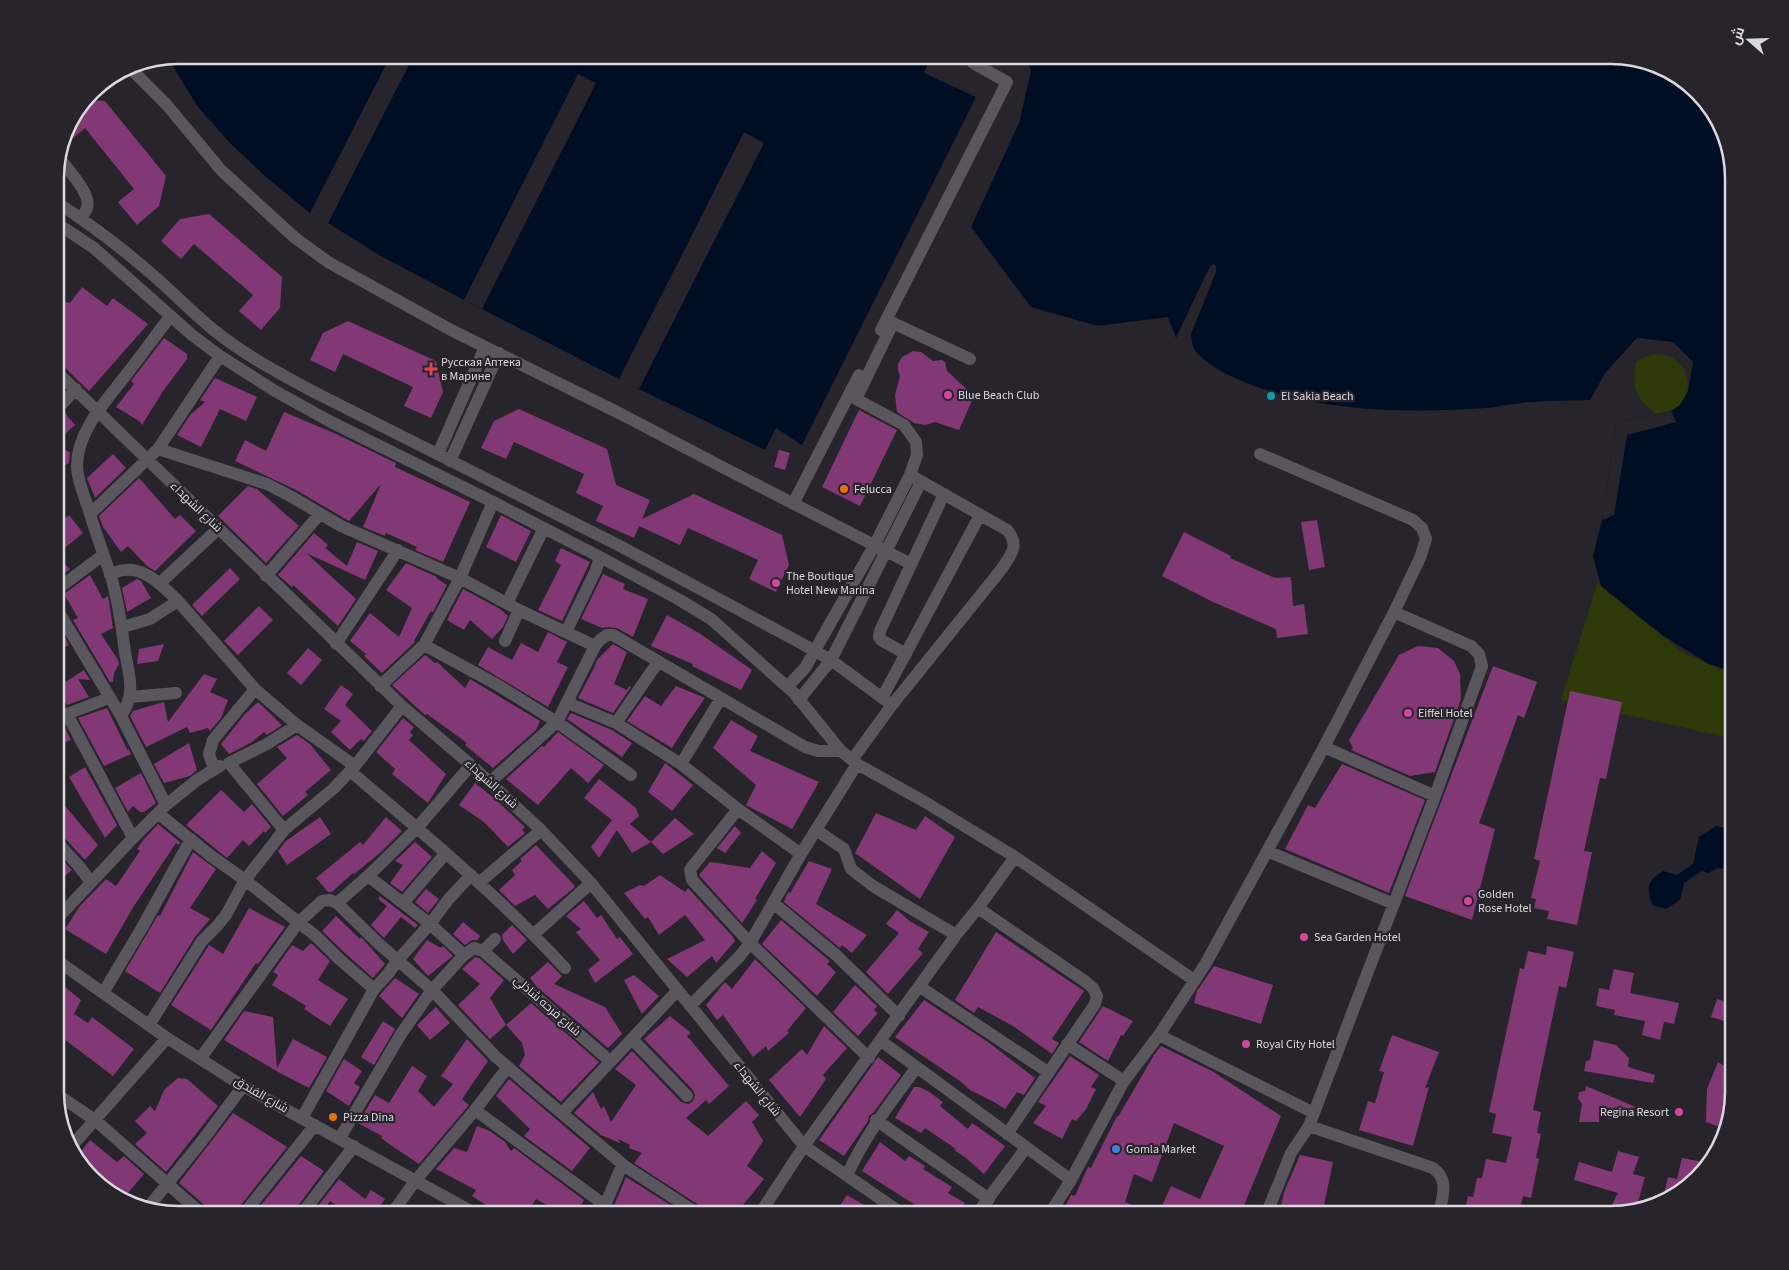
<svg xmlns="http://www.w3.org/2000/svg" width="1789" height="1270" font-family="'Source Sans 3',Cairo,sans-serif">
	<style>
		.green { fill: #2d3909 }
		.water { fill: #000e23 }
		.pier { fill: #27252b }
		.building { fill: #813874 }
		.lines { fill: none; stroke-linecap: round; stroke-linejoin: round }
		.minor { stroke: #59565d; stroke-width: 12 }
		.health-dot { fill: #e0444e; stroke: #27252b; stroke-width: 2 }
		.hotel-dot { fill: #d1479c; stroke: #27252b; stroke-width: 2 }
		.culture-dot { fill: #0f9aa8; stroke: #27252b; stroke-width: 2 }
		.food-dot { fill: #e8710a; stroke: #27252b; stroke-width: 2 }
		.shop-dot { fill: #3f7fe0; stroke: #27252b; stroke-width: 2 }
		.labels { text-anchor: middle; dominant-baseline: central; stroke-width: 4.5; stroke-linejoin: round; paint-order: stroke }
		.poi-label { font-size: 12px; fill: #dad9dd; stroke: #27252b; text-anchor: start }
		.street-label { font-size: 12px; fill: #dad9dd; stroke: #27252b }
		.rim { fill: none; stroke: #dad9dd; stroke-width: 2.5 }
	</style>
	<rect width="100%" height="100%" fill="#27252b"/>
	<!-- green -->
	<path class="green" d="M1657 354C1663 355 1670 355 1675 360 1690 372 1694 394 1677 407 1671 412 1663 413 1655 414 1636 397 1631 388 1636 362L1645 357Z
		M1598 581 1601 586 1681 651 1734 676V739L1561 700Z"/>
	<!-- water -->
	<path class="water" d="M178 55H1611L1650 61 1686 80 1721 123 1734 178V672L1709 664 1662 635 1601 586 1593 556 1602 520 1616 422 1671 411 1680 405 1688 391 1693 362 1673 342 1637 338 1605 373 1590 400C1571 401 1552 400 1533 402 1518 403 1503 406 1488 408 1404 413 1315 413 1237 379 1223 373 1207 364 1196 352 1192 347 1192 340 1191 334L1216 272V266L1214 264 1210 266 1176 338 1168 317 1098 326 1031 307 971 227 948 215 870 378 829 456 802 445 776 428 765 450 639 389 464 300 379 255 328 223 310 213 266 177 229 142 198 107 167 57Z
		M1716 826 1734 830V872L1727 875 1723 869 1718 868 1708 873 1702 871 1684 883 1680 900 1666 909 1652 905C1647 887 1646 882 1663 871L1677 875 1693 864 1699 837Z"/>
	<!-- pier -->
	<path class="pier" d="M391 55H414L328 223 310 213Z
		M932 55H1026L1031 71 1019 123 971 227 948 216 870 378 829 456 802 445 976 97 924 73Z
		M578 74 596 83 482 309 464 300Z
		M744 132 764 143 639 389 619 379Z
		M1671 411 1676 422 1627 435 1614 515 1602 520 1616 422Z"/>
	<!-- building -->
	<path class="building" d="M85 100 105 101 166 176 159 206 137 225 118 202 134 189 85 128 71 140 65 133 68 124Z
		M209 214 282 277 280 308 261 330 239 311 253 295 194 244 181 259 161 241 180 219Z
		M82 287 107 306 113 298 148 324 89 391 61 364 55 362V299L70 303Z
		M348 321 436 361 443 392 431 418 404 406 413 387 343 354 335 372 310 360 323 333Z
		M164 338 187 354V359L163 391 142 425 139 421 116 407 134 384 131 381Z
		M913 351 921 352 933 361 942 360 945 362 947 371 974 396 959 430 935 422 925 425 914 423 897 412 895 395 900 376 898 370V364L902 357Z
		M215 378 257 397 246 421 220 409 201 447 177 435 190 415 205 402 200 400Z
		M519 409 607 449 616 485 650 500 642 519 694 494 782 535 789 565 776 592 749 579 758 560 688 528 680 545 639 526 634 538 596 521 603 506 576 493 584 474 514 442 506 459 481 448 494 421Z
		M859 410 897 430 860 506 822 487Z
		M284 412 334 433 396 463 395 467 470 502 443 562 415 550 417 547 386 533 385 536 363 527 381 484 349 521 296 490 235 461 245 440 266 451Z
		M65 413 75 425 55 443V419Z
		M55 446 70 452 69 463 55 471Z
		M779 450 790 453 785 470 774 467Z
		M113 454 126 468 95 498 87 478Z
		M139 478 175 519 180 515 196 531 155 571 147 566 128 546 121 552 103 527 99 516Z
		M248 486 257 489 299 526 266 563 218 516Z
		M69 515 83 533 56 555 70 569 56 580 55 526Z
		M501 515 531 531 516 562 486 547Z
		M1317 520 1325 567 1309 570 1301 522Z
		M1184 532 1231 556 1230 558 1275 578 1291 577 1293 606 1304 604 1308 634 1277 638 1276 629 1213 602 1162 576Z
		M314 533 328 545 325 548 347 566 357 542 378 551 365 580 306 553 356 599 338 626 293 585 292 587 278 575Z
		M561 548 590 562 562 621 538 610 561 565 555 561Z
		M406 563 437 577 436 578 447 585 433 612 431 611 414 641 415 642 382 673 364 656 366 654 350 641 370 613 399 637 412 608 386 590Z
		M230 568 240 579 202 616 192 605Z
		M603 574 625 584 623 589 648 599 633 637 617 628 607 627 602 628 581 619Z
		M90 575 103 599 108 596 109 601 113 628 101 634 118 660 119 664 114 673 113 682H110L73 620 78 618 64 594Z
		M137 579 141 581 151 598 127 612 122 588Z
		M463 589 500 609 508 616 503 627 492 639 470 620 464 630 447 620Z
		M259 606 273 620 238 655 224 641Z
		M667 615 699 633 752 670 741 690 692 666 693 664 651 646Z
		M59 628 69 645 55 652V630Z
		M548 632 567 642 557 662 568 667 548 707 478 665 488 647 512 660 521 643 538 652Z
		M164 644 158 661 137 664 139 649Z
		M613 644 627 652 614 684 627 690 629 686 631 687 613 713 578 698 594 668 597 660Z
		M1418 646 1438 648 1454 661 1460 674 1461 699 1435 772 1410 776 1351 750 1353 748 1349 740 1399 655Z
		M308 648 322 660 301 685 287 673Z
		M425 655 435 663 437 662 465 688 470 679 540 721 536 730 493 768 465 745 467 743 427 714 425 715 392 685Z
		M1493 666 1537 682 1524 718 1518 715 1479 823 1495 829 1472 920 1405 896Z
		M84 670 90 680 78 679 89 697 67 705 56 688Z
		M204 674 217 679 210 692 228 700 221 718 210 731 208 728 190 733 187 727 146 747 130 716 133 711 164 702 168 722Z
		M341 685 353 694 345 705 372 731 364 741 361 739 350 750 331 732 341 721 324 709Z
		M676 686 705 698 687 724 672 748 627 721 645 696 661 706Z
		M1570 691 1622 702 1606 779 1600 778 1584 851 1592 852 1577 925 1547 919 1549 911 1534 908 1536 899 1531 898 1540 861 1534 859Z
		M258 702 282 725 267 735 264 732 252 742 229 754 221 744 245 714Z
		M107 708 128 751V748L131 754 104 766 78 718Z
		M571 713 612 730 632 743 622 757 567 719Z
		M403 718 414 727 410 732 413 735 409 740 446 774 428 803 392 774 395 769 376 752Z
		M731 720 758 736 750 751 819 782 792 829 746 805 756 785 713 748Z
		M57 722 63 724 71 740 55 747V723Z
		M558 732 604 765 588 783 571 768 538 805 506 779 542 746 544 747Z
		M297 735 310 744 331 770 305 792 308 795 283 816 257 784 287 758 277 747Z
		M189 743 197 770 190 776 164 783 154 764Z
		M665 763 693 785 672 811 648 792Z
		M1342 764 1425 800 1389 893 1285 849 1308 805 1315 808Z
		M85 767 117 825 105 838 69 777Z
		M141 773 156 803 144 812H140L133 806 128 812 115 788Z
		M599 779 636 808 639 816 630 824 651 842 632 853 617 830 599 858 591 847 612 820 584 798Z
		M475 783 494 798 525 827 522 830 525 833 508 847 484 822 459 805Z
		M221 790 244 812 252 804 271 827 265 833 264 831 249 846 243 840 227 858 186 825Z
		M55 794 98 845 85 860 61 834 55 832Z
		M876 813 916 830 925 816 955 837 920 899 855 853Z
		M320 817 331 834 287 865 278 851 286 841Z
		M386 817 402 831 380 853 354 874 353 873 332 892H328L316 878 360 842 363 845Z
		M675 818 694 834 663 854 651 842Z
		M158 824 180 842 179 845 176 843 134 906 106 954 65 929 80 906 106 879 116 886 140 851 137 849 144 839Z
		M735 826 741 833 725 853 717 848Z
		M415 842 432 857 402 892 390 883 403 865 395 861Z
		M536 845 574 885V888L548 909 535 895 515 906 499 890 515 875 512 870 522 861 520 859Z
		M762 851 776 863 755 899 757 900 742 923 699 875 710 862 750 868Z
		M55 852 72 870 55 885Z
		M193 852 216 869 190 908 210 919 195 937 160 993 125 971 158 915 160 916Z
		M809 861 832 869 816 904 867 935 852 953 842 945 840 948 784 902 788 892 790 893Z
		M660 875 685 892 688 888 733 937 735 941 716 963 712 956 687 977 667 959 705 940 685 915 659 935 648 917 645 919 624 893 640 885 644 886Z
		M426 889 439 899 428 913 415 902Z
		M380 896 418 925 415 928 401 917 384 938 371 925 387 906 378 899Z
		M584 901 597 918 601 915 617 939 620 937 633 954 595 983 588 970 600 960 576 932 581 929 566 916Z
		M249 908 285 927 258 964 256 963 211 1030 171 1005 209 945 223 954Z
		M897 910 911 922 929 932 918 949 923 953 888 994 866 972 899 933 886 924Z
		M336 916 360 939 361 937 385 964 373 978 345 953 322 931Z
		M781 920 830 961 827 964 836 972 817 996 762 944Z
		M463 922 480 936 477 940H472L465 945 453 934Z
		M512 925 527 940 513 954 503 940 502 935Z
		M996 932 1084 991 1052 1039 1059 1043 1052 1054 1013 1026 978 1007 974 1013 955 1000Z
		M427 940 441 948 443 946 453 956 428 976 413 959Z
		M311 943 330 961 318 980 348 999 330 1026 304 1009 306 1006 272 985 278 975 273 972 292 945 303 951Z
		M1547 946 1574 952 1566 988 1559 986 1533 1110 1541 1112 1537 1133 1541 1134 1536 1158 1539 1159 1531 1198 1523 1196 1519 1215H1464L1468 1196 1473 1197 1477 1178H1482L1486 1159 1506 1163 1512 1137 1492 1133 1496 1114 1489 1112 1520 968 1524 969 1528 951 1546 955Z
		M475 957 479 958 504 980 490 998 506 1025 490 1039 458 1005 480 984 462 969Z
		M755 959 806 1008 787 1031 789 1033 768 1051 766 1046 753 1057 723 1015 717 1020 706 1005 725 982 732 989Z
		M548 962 562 976 554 984 605 1007 622 1034 608 1048 537 987 530 978Z
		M1214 966 1273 985 1261 1024 1194 1003 1197 991Z
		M1614 969 1634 973 1630 993 1679 1003 1674 1024 1664 1022 1660 1040 1642 1035 1645 1021 1614 1015 1615 1010 1596 1006 1599 988 1609 990Z
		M634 975 659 996 642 1014 624 980Z
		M395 978 419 994 402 1018 379 996Z
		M55 979 81 1000 74 1014 88 1023 92 1017 134 1049 113 1076 64 1039 55 1051Z
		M855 985 877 1006 874 1010 878 1013 858 1036 833 1012Z
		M1717 999 1734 1004V1024L1711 1017Z
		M924 1000 988 1042 1035 1078 1024 1095 1017 1092 1005 1109 994 1102 970 1090 960 1081 895 1037Z
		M531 1003 599 1062 561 1102 519 1066 525 1055 522 1043 506 1025Z
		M1103 1006 1133 1021 1123 1036 1121 1035 1108 1061 1079 1042Z
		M436 1007 450 1023 430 1040 417 1025Z
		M244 1011 273 1017 277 1068 293 1039 327 1057 309 1088 278 1072 224 1040Z
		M670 1016 691 1033 687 1036 729 1086 709 1104 706 1100 686 1118 708 1136 746 1101 759 1115 752 1122 763 1141 747 1166 764 1179 735 1215H714L634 1163 642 1153 629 1148 630 1145 618 1139 620 1143 601 1135 574 1113 593 1092 601 1109 604 1106 611 1122 636 1085 615 1069 632 1051 681 1102 688 1104 693 1101 695 1095 693 1090 644 1039Z
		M383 1021 395 1029 374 1065 361 1057Z
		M824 1026 847 1048 823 1075 826 1079 800 1117 769 1080 802 1049 807 1055Z
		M1392 1035 1439 1052 1425 1088 1429 1087 1413 1146 1359 1130 1368 1101 1375 1103 1384 1072 1379 1071Z
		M467 1039 488 1061 462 1099 469 1105 419 1164 389 1144 381 1138 382 1136 358 1123 375 1095 389 1103 412 1066 427 1076 418 1091 434 1107 453 1084 441 1076Z
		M1594 1040 1616 1045 1629 1058 1628 1067 1655 1075 1653 1083 1584 1071 1586 1061 1590 1060Z
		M1161 1046 1212 1071 1281 1116 1240 1215H1158L1171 1186 1200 1199 1224 1146 1174 1123 1152 1182 1134 1174 1125 1202 1155 1215H1061L1071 1195 1075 1196 1088 1167 1091 1168 1117 1116 1118 1117 1154 1055Z
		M1070 1056 1099 1075 1091 1087 1096 1089 1086 1109 1076 1121 1072 1119 1062 1139 1033 1123 1046 1106 1038 1102Z
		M878 1057 901 1075 874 1112 869 1116 868 1121 844 1156 819 1140Z
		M344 1059 362 1071 354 1083 360 1087 349 1106 326 1091Z
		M1718 1062 1734 1072V1092L1728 1130 1706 1122 1707 1089Z
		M178 1078 187 1079 218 1106 166 1172 135 1144 147 1133 135 1121 150 1106 155 1111 164 1090Z
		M509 1079 590 1148 572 1171 524 1136 530 1129 496 1096Z
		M1586 1086 1636 1107 1622 1112 1617 1120 1599 1117V1122H1579L1582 1104 1578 1099 1579 1092 1585 1091Z
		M914 1087H919L928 1091 943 1102 940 1106 968 1129 972 1123 1005 1146 984 1174 966 1158 954 1150 956 1149 925 1128 921 1133 895 1118Z
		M233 1113 287 1147 237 1210 235 1215H216L179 1183Z
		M477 1126 490 1131 505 1142 511 1151 514 1148 584 1200 576 1215H565L536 1199 526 1215H502L472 1196 476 1190 436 1169 454 1148 467 1152Z
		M90 1140 117 1162 124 1156 144 1174 122 1200 92 1176 76 1158Z
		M880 1142 905 1161 909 1156 925 1166 923 1169 952 1187 948 1193 965 1203 957 1215H931L862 1171Z
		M1618 1151 1639 1157 1633 1174 1645 1177 1636 1209 1607 1215 1618 1193 1574 1180 1579 1162 1612 1172Z
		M1300 1155 1333 1162 1322 1215H1279L1284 1192Z
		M301 1156 324 1171 295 1210 293 1215H253Z
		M1682 1158 1703 1162 1700 1174 1666 1202 1662 1203 1668 1177 1677 1179Z
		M626 1177 683 1213V1215H610Z
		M339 1179 365 1199 371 1190 385 1199 373 1215H348L330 1201 320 1215H311Z
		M847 1195 864 1205 857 1215H834Z"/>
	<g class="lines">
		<!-- minor -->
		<path class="minor" d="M128 66 166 104 221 170 294 237 328 262 451 330 621 414 726 469 911 564
			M59 157C67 169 92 194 87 208 86 212 83 215 80 218
			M55 201C87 222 118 245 147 270 170 289 191 312 215 331 246 356 281 374 316 393L618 545 797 641 831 660 892 705 852 760
			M55 222 94 248 192 335 220 356 275 391 331 422 493 502 600 557 678 599 711 619 794 693 841 751 857 764 925 802 1015 857 1194 980
			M881 330 1007 82 973 63
			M55 370 402 706 471 765 541 830 591 883 804 1146 904 1215
			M55 411 76 389
			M158 449 267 484 292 497 341 526 460 578 519 610 595 646
			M438 454 485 347
			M450 461 499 353
			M793 504 859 375
			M90 514C86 499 77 482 77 466 77 431 106 401 126 375 141 356 155 336 170 317
			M110 575C137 559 160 583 178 601
			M266 576 319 515
			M160 583 218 529
			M55 591 103 555
			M507 603 544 528
			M55 606 121 716
			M123 627 150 619 178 601 255 689
			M566 632 596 570 600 557
			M505 641 519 610
			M336 644 398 550
			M424 645 496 684 557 722 631 775
			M906 654 881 640 879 637 880 631 944 494
			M380 686 424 645 460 578 493 502
			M787 687 805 668 874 546 910 475 917 455 916 442 904 425 856 399 893 323 970 359
			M130 697 176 693
			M109 698 67 714 133 838
			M882 698 980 515
			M569 700 573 705 616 723 681 764 738 809 801 854
			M799 700 831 660 921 482
			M55 702 62 716
			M892 705 1000 571C1010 556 1021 546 1007 530L910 475
			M616 723 658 662
			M1324 747 1435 796
			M681 764 721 698
			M471 765 417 828 368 876 430 924 464 955 474 948 483 951 610 1061
			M214 769 209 754 213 740 255 689 297 725 355 766
			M350 771C424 834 499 896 565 968
			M490 782 557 722 595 646 600 640 607 635H613L805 747 818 751H841
			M166 805 197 780 220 766
			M738 809 692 867 690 870 692 880 750 943 869 1058
			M159 814 211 856 245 880 317 937 339 959 374 989 388 974 397 961 430 924 448 900 471 875
			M284 830 229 763 267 744 297 725
			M816 830 844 849 851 869 873 886 956 935
			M55 840 78 865 91 882
			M1267 851 1394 904
			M480 882 541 830
			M337 903 368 876
			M403 903 446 853
			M773 903 836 955 899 1016
			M978 908 1086 982 1093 988 1097 996 1095 1004 1007 1134
			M55 921 133 838 166 805 121 716C138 691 127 671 124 645 121 621 117 596 110 573 103 553 96 534 90 514L158 449 220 356
			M534 934 591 883
			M483 951 495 939
			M55 959 167 1038 243 1086 478 1215
			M920 987 1048 1072
			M103 993 143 926 191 839
			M690 1006 739 957 750 943 801 854 857 764
			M149 1025 202 941 217 926 226 915 245 880 284 830 333 789 355 766 402 706
			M1159 1035 1314 1113
			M632 1039 687 1096
			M881 1041 1071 1180
			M1067 1044 1124 1081
			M200 1059 298 923 322 901 330 900 337 903 379 944 432 990 495 1056 534 1090 626 1167 700 1215
			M55 1093 95 1120 203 1215
			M475 1110 508 1067
			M562 1113 678 990
			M302 1118 374 989
			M876 1120 989 1199
			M1309 1126 1433 1168C1450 1180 1442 1197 1439 1215
			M340 1138 401 1034 432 990 464 955
			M70 1148 167 1038
			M847 1175C866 1134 890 1103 917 1067
			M146 1210 202 1141 243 1086
			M243 1215 315 1125
			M301 1215 354 1146
			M391 1215 415 1181 475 1110 606 1206
			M601 1215 620 1170 626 1167
			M759 1215 804 1146 956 935 978 908 1015 857
			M976 1215 1026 1148
			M1049 1215 1071 1180 1124 1081 1159 1035 1206 963 1324 747 1394 612 1420 558 1426 539 1422 528 1413 520 1260 454
			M1266 1215 1291 1153 1309 1126 1435 796 1482 666 1479 654 1471 646 1394 612"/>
	</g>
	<!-- markers -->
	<path class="health-dot" d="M428.5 361.5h5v5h5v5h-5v5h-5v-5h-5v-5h5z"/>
	<g class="hotel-dot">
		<circle cx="948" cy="395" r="5"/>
		<circle cx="776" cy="583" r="5"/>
		<circle cx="1408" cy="713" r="5"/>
		<circle cx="1468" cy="901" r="5"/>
		<circle cx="1304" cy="937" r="5"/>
		<circle cx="1246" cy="1044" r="5"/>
		<circle cx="1679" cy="1112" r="5"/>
	</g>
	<circle class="culture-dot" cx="1271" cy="396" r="5"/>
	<g class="food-dot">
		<circle cx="844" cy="489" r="5"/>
		<circle cx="333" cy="1117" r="5"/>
	</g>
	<circle class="shop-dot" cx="1116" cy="1149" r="5"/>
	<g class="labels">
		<!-- poi labels -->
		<g class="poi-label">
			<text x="441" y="362">Русская Аптека<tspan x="441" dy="14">в Марине</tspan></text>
			<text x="958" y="395">Blue Beach Club</text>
			<text x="1281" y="396">El Sakia Beach</text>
			<text x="854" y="489">Felucca</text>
			<text x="786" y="576">The Boutique<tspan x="786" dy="14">Hotel New Marina</tspan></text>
			<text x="1418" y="713">Eiffel Hotel</text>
			<text x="1478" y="894">Golden<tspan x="1478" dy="14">Rose Hotel</tspan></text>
			<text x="1314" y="937">Sea Garden Hotel</text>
			<text x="1256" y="1044">Royal City Hotel</text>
			<text x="1669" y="1112" text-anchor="end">Regina Resort</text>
			<text x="343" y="1117">Pizza Dina</text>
			<text x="1126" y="1149">Gomla Market</text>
		</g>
		<!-- street labels -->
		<g class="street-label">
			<text transform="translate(196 507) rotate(44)">شارع الشهداء</text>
			<text transform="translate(491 784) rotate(42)">شارع الشهداء</text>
			<text transform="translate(547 1006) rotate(41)">شارع فرحه شاذلي</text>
			<text transform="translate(757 1089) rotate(51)">شارع الشهداء</text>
			<text transform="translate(261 1095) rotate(30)">شارع الفندق</text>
		</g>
	</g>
	<!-- crop -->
	<path d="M0 0H1789V1270H0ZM178 64H1611A114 114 0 0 1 1725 178V1092A114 114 0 0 1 1611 1206H178A114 114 0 0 1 64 1092V178A114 114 0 0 1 178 64Z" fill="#27252b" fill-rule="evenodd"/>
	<path class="rim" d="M178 64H1611A114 114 0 0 1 1725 178V1092A114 114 0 0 1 1611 1206H178A114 114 0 0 1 64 1092V178A114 114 0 0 1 178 64Z"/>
	<!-- north arrow -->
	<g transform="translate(1749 40) rotate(290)" stroke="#27252b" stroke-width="4" paint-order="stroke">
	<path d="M0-4L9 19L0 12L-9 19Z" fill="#dad9dd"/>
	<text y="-8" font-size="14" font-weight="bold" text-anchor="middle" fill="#dad9dd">ش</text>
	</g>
</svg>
